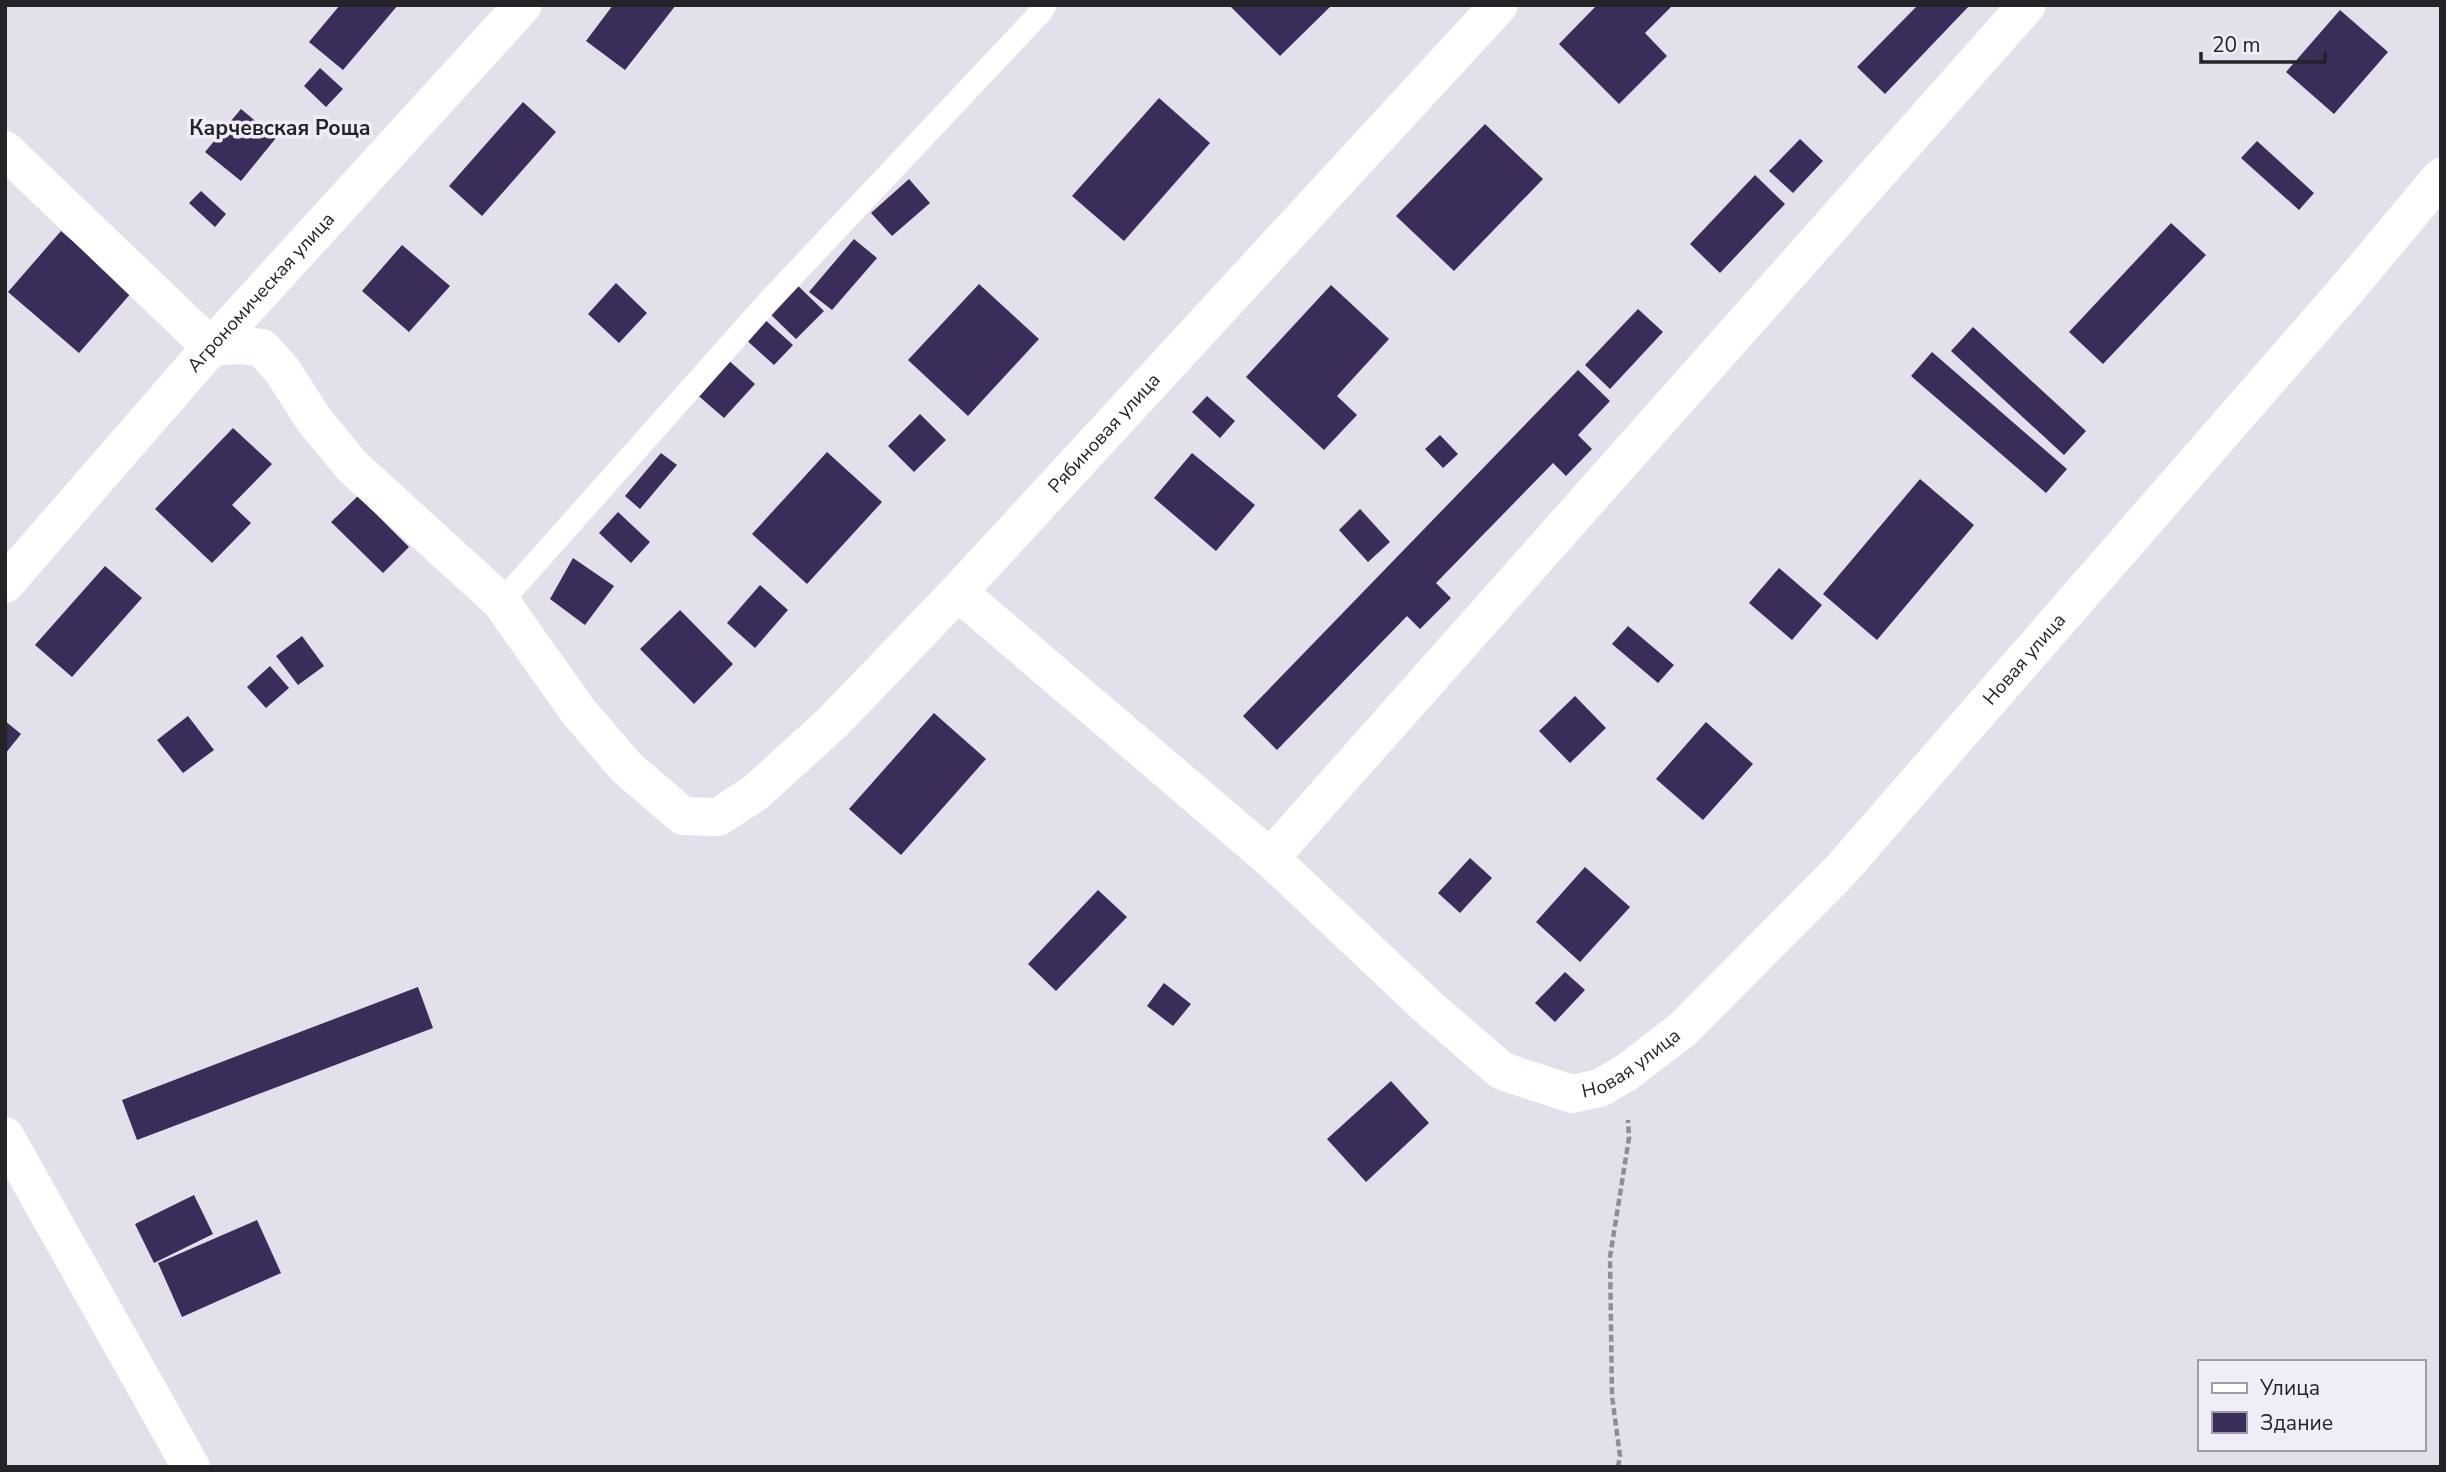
<svg xmlns="http://www.w3.org/2000/svg" width="2446" height="1472" font-family="'Nunito Sans',sans-serif">
	<style>
		.building { fill: #3b2d5a }
		.lines { fill: none; stroke-linecap: round; stroke-linejoin: round }
		.path { stroke: #8f8e96; stroke-width: 4.5; stroke-dasharray: 7 3.5; stroke-linecap: butt }
		.service { stroke: #fff; stroke-width: 23 }
		.minor { stroke: #fff; stroke-width: 38 }
		.labels { text-anchor: middle; dominant-baseline: central; stroke-width: 7; stroke-linejoin: round; paint-order: stroke }
		.street-label { font-size: 19px; fill: #242327; stroke: #f0edf8 }
		.neighbourhood-label { font-size: 21px; font-weight: bold; fill: #242327; stroke: #f0edf8 }
	</style>
	<rect width="100%" height="100%" fill="#e2e0eb"/>
	<!-- building -->
	<path class="building" d="M340 5H398L343 70 309 42Z
		M613 5H676L625 70 586 41Z
		M1229 5H1332L1280 56Z
		M1597 5H1673L1645 33 1667 56 1619 104 1559 44Z
		M1918 5H1970L1885 94 1857 67Z
		M2340 10 2388 52 2334 114 2286 72Z
		M320 68 343 89 326 107 304 86Z
		M1159 98 1210 143 1124 241 1072 196Z
		M523 102 556 132 482 216 449 186Z
		M241 109 276 138 241 181 205 152Z
		M1485 124 1543 179 1454 271 1396 216Z
		M1800 139 1823 161 1793 193 1769 171Z
		M2257 141 2314 193 2299 210 2241 158Z
		M1755 175 1785 204 1720 273 1690 244Z
		M909 179 930 203 892 236 871 213Z
		M201 191 226 214 215 227 189 203Z
		M2171 223 2206 255 2103 364 2069 332Z
		M61 231 132 292 79 353 8 292Z
		M854 239 877 258 832 310 809 292Z
		M402 245 450 286 409 332 362 291Z
		M793 281 824 311 796 339 765 309Z
		M616 283 647 313 619 343 588 314Z
		M979 284 1039 339 968 416 908 360Z
		M1331 285 1389 339 1337 396 1357 415 1324 450 1246 377Z
		M1638 309 1663 332 1610 389 1585 365Z
		M761 316 793 345 774 365 743 337Z
		M1973 327 2086 431 2064 455 1951 351Z
		M1932 352 2067 469 2046 493 1911 376Z
		M725 357 755 384 724 418 694 392Z
		M1578 370 1610 401 1578 435 1592 449 1566 476 1553 463 1436 583 1451 598 1420 629 1407 616 1277 750 1243 716Z
		M1207 396 1235 421 1220 438 1192 412Z
		M920 414 946 440 914 472 888 446Z
		M233 428 272 464 232 505 251 523 212 563 155 509Z
		M1440 435 1458 454 1443 468 1425 449Z
		M827 452 882 502 807 584 752 534Z
		M661 453 677 465 640 509 625 496Z
		M1192 453 1255 505 1216 551 1154 498Z
		M1920 479 1974 525 1877 640 1823 594Z
		M358 496 409 547 383 573 331 522Z
		M1360 509 1390 542 1368 562 1339 530Z
		M618 512 650 542 631 563 599 533Z
		M573 558 614 586 585 625 550 599Z
		M105 566 142 598 72 677 35 645Z
		M1779 568 1822 605 1792 640 1749 603Z
		M760 585 788 610 755 648 727 623Z
		M680 610 733 664 694 704 640 649Z
		M1628 626 1674 665 1658 683 1612 644Z
		M302 636 324 666 298 685 276 656Z
		M270 666 289 688 266 708 247 687Z
		M1575 696 1606 728 1570 763 1539 731Z
		M934 713 986 759 901 855 849 809Z
		M188 716 214 750 183 773 157 740Z
		M5 721 21 734 5 754Z
		M1706 722 1753 764 1703 820 1656 779Z
		M1470 858 1492 878 1460 913 1438 893Z
		M1585 867 1630 907 1580 962 1536 922Z
		M1098 890 1127 917 1056 991 1028 964Z
		M1565 972 1585 990 1555 1022 1535 1003Z
		M1164 983 1191 1004 1173 1026 1147 1006Z
		M418 987 433 1028 137 1140 122 1100Z
		M1391 1081 1429 1123 1366 1182 1327 1139Z
		M194 1195 213 1234 154 1263 135 1224Z
		M257 1220 281 1273 182 1317 158 1263Z"/>
	<g class="lines">
		<!-- path -->
		<path class="path" d="M1618 1467 1620 1456 1612 1396 1610 1257 1629 1138 1628 1120"/>
		<!-- service -->
		<path class="service" d="M501 602 768 302 1041 12 1045 5"/>
		<!-- minor -->
		<g class="minor">
			<path id="s1" d="M5 150 211 347 240 345 262 348 282 370 314 420 352 466 501 602 578 711 627 768 683 816 718 817 755 793 833 722 958 592 1499 5"/>
			<path id="s2" d="M5 584 211 347 523 5"/>
			<path id="s3" d="M958 592 1270 858 1428 1007 1502 1071 1572 1094 1600 1088 1627 1072 1682 1030 1840 871 2348 288 2441 177"/>
			<path d="M1270 858 2027 5"/>
			<path d="M5 1136 191 1467"/>
		</g>
	</g>
	<g class="labels">
		<!-- street labels -->
		<g class="street-label">
			<text stroke="none"><textPath href="#s2" startOffset="388">Агрономическая улица</textPath></text>
			<text stroke="none"><textPath href="#s1" startOffset="1550">Рябиновая улица</textPath></text>
			<text stroke="none"><textPath href="#s3" startOffset="1433">Новая улица</textPath></text>
			<text stroke="none"><textPath href="#s3" startOffset="866">Новая улица</textPath></text>
		</g>
		<!-- neighbourhood labels -->
		<g class="neighbourhood-label">
			<text x="280" y="128">Карчевская Роща</text>
		</g>
	</g>
	<!-- border -->
	<rect width="2446" height="1472" fill="none" stroke="#242327" stroke-width="14"/>
	<!-- legend -->
	<rect x="2198" y="1360" width="228" height="91" fill="#f0edf8" stroke="#9e9ca4" stroke-width="2"/>
	<rect x="2212" y="1383" width="35" height="10" fill="#ffffff" stroke="#9e9ca4" stroke-width="2"/>
	<text x="2260" y="1395" font-size="21" fill="#242327">Улица</text>
	<rect x="2212" y="1412" width="35" height="21" fill="#3b2d5a" stroke="#9e9ca4" stroke-width="2"/>
	<text x="2260" y="1430" font-size="21" fill="#242327">Здание</text>
	<!-- scale -->
	<path d="M2201 52v10h124v-10" fill="none" stroke="#242327" stroke-width="3.5"/>
	<text x="2212" y="52" font-size="21" fill="#242327" stroke="#f0edf8" stroke-width="5" paint-order="stroke">20 m</text>
</svg>
